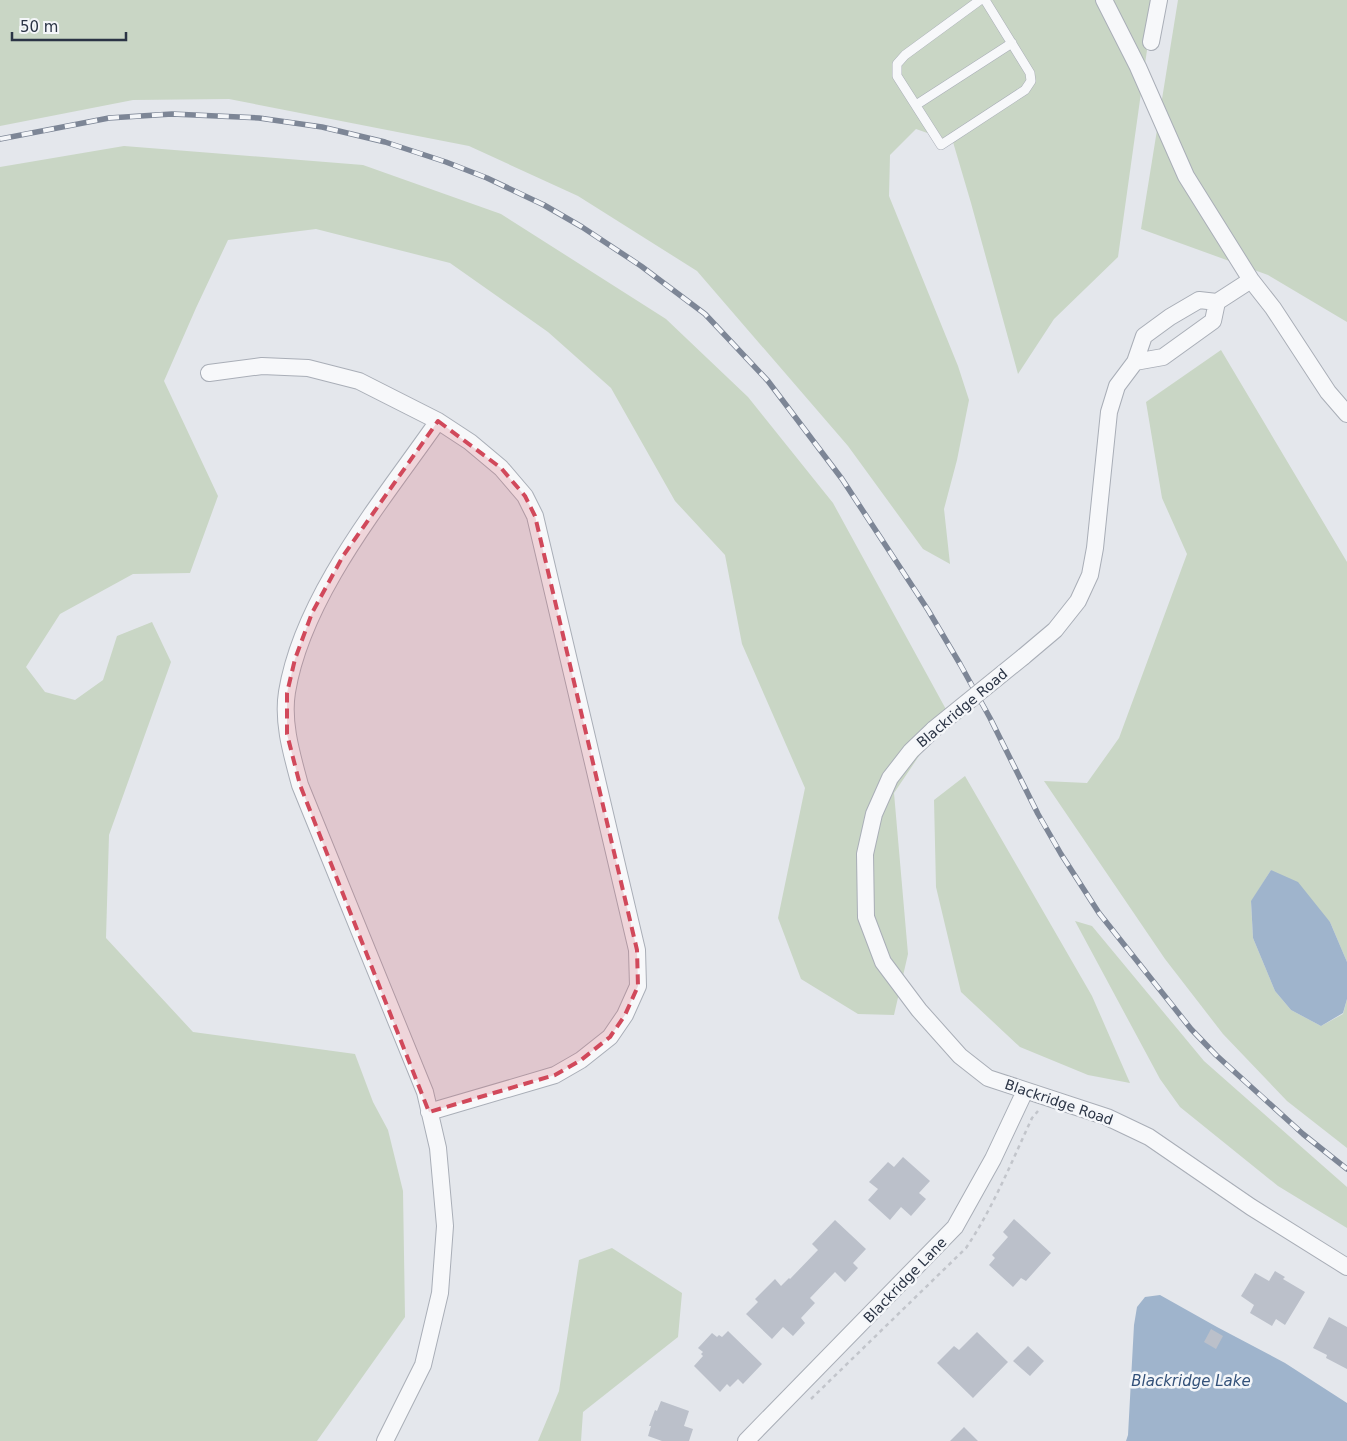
<svg xmlns="http://www.w3.org/2000/svg" width="1347" height="1441" font-family="'DejaVu Sans',sans-serif">
	<style>
		.green { fill: #c9d6c5 }
		.water { fill: #9fb4cc }
		.building { fill: #bbc0ca }
		.lines { fill: none; stroke-linecap: round; stroke-linejoin: round }
		.lane-casing { stroke: #a9aeb7; stroke-width: 10 }
		.street-casing { stroke: #a9aeb7; stroke-width: 18 }
		.path { stroke: #c2c5cb; stroke-width: 2.5; stroke-dasharray: 4 4; stroke-linecap: butt }
		.lane { stroke: #f7f8fa; stroke-width: 9 }
		.street { stroke: #f7f8fa; stroke-width: 16 }
		.rail-casing { stroke: #7d8696; stroke-width: 5.5 }
		.rail { stroke: #f4f6f9; stroke-width: 4; stroke-dasharray: 11; stroke-linecap: butt }
		.street-bridge-casing { stroke: #a9aeb7; stroke-width: 18; stroke-linecap: butt }
		.street-bridge { stroke: #f7f8fa; stroke-width: 16 }
		.marked { fill: #d1495b; fill-opacity: 0.2; stroke: #d1495b; stroke-width: 4; stroke-dasharray: 10 6; stroke-linejoin: round }
		.labels { text-anchor: middle; dominant-baseline: central; stroke-width: 5; stroke-linejoin: round; paint-order: stroke }
		.street-label { font-size: 14px; fill: #2b3445; stroke: #f4f6f9 }
		.water-label { font-size: 15px; font-style: italic; fill: #34527a; stroke: #f4f6f9 }
	</style>
	<rect width="100%" height="100%" fill="#e4e7ec"/>
	<!-- green -->
	<path class="green" d="M0 0H1154L1118 257 1054 319 1018 374 971 203 953 142 916 129 890 155 889 196 958 366 969 400 957 460 944 509 950 564 923 549 848 446 697 271 578 196 469 146 229 99 133 100 0 126Z
		M1178 0H1347V322L1268 275 1141 229Z
		M124 146 363 165 501 214 666 319 748 397 833 503 948 713 894 793 908 954 894 1015 858 1014 801 979 778 918 805 788 742 644 725 555 675 501 611 388 548 332 450 263 316 229 228 240 196 308 164 381 218 496 190 573 133 574 60 614 26 667 45 692 75 700 103 680 117 636 152 622 171 662 109 835 106 938 193 1032 355 1054 373 1102 388 1130 403 1191 405 1317 317 1441H0V167Z
		M1221 350 1347 562V962L1330 922 1271 870 1251 902 1253 938 1275 991 1291 1010 1321 1026 1343 1014 1347 999V1148L1287 1101 1223 1034 1165 959 1044 781 1087 783 1119 738 1187 554 1162 498 1146 402Z
		M965 776 1092 996 1130 1083 1088 1075 1020 1047 961 992 936 887 934 800Z
		M1075 921 1092 926 1204 1061 1347 1187V1228L1278 1186 1180 1107 1160 1079Z
		M612 1248 682 1293 678 1337 583 1412 581 1441H538L559 1391 579 1260Z"/>
	<!-- water -->
	<path class="water" d="M1271 870 1298 882 1330 922 1347 962V999L1343 1013 1321 1026 1291 1010 1275 991 1253 938 1251 901Z
		M1160 1295 1217 1327 1285 1363 1347 1403V1441H1126L1128 1435 1134 1325 1137 1307 1145 1297Z"/>
	<!-- building -->
	<path class="building" d="M903 1157 930 1181 919 1193 926 1199 911 1216 901 1207 890 1220 868 1200 878 1189 869 1182 888 1162 894 1167Z
		M1014 1219 1051 1253 1026 1281 1021 1278 1013 1287 989 1265 995 1258 992 1255 1008 1237 1003 1232Z
		M835 1220 866 1249 853 1263 858 1268 845 1282 835 1272 810 1298 815 1303 801 1318 805 1323 793 1336 783 1327 772 1339 746 1314 758 1302 755 1299 775 1279 781 1286 789 1278 790 1279 818 1250 812 1244Z
		M1275 1271 1285 1277 1283 1279 1305 1292 1285 1325 1276 1319 1272 1326 1250 1313 1254 1305 1241 1296 1255 1273 1269 1281Z
		M1329 1317 1347 1327V1369L1326 1358 1327 1355 1313 1348Z
		M1211 1329 1223 1336 1216 1349 1204 1342Z
		M728 1331 762 1364 743 1384 738 1379 730 1387 727 1384 720 1392 694 1366 703 1356 701 1354 703 1352 698 1348 712 1333 717 1337 719 1335 722 1337Z
		M977 1332 1008 1362 973 1398 937 1363 954 1346 959 1350Z
		M1028 1346 1044 1361 1030 1376 1013 1361Z
		M661 1401 689 1411 684 1426 693 1429 689 1441H662L648 1436 651 1426H649L655 1410 657 1411Z
		M964 1427 978 1441H950Z"/>
	<g class="lines">
		<!-- lane casing -->
		<g class="lane-casing">
			<path id="lane" d="M980 0 905 55 897 64V76L941 145 1025 90 1031 81 1030 73 985 0
				M916 105 1012 43"/>
		</g>
		<!-- street casing -->
		<g class="street-casing">
			<path id="street" d="M1104 0 1138 67 1186 176 1251 280 1273 308 1328 392 1347 414
				M1151 42 1159 0
				M1135 362 1163 357 1213 321 1217 302
				M209 373 262 366 308 368 359 381 438 421 470 442 501 468 525 496 535 516 637 950 638 986 625 1015 610 1037 581 1060 555 1075 429 1112
				M1023 657 1055 630 1078 601 1090 575 1095 548 1109 412 1117 386 1135 362 1144 336 1170 317 1199 300 1217 302 1251 280
				M934 729 911 751 890 778 874 814 865 854 866 917 883 962 919 1010 960 1056 988 1078 1107 1117 1149 1137 1251 1207 1347 1267
				M385 1441 423 1365 440 1293 445 1226 438 1148 425 1092 300 785C292 755 282 723 287 692 303 595 383 500 438 421
				M746 1441 955 1227 993 1159 1025 1091"/>
		</g>
		<!-- path -->
		<path class="path" d="M811 1399 966 1248C993 1208 1012 1161 1032 1118L1038 1111"/>
		<!-- lane -->
		<use href="#lane" class="lane"/>
		<!-- street -->
		<use href="#street" class="street"/>
		<!-- rail casing -->
		<g class="rail-casing">
			<path id="rail" d="M0 139 109 118 172 114 259 118 322 127 385 142 446 162 487 178 544 205 582 227 641 266 705 314 768 381 842 479 928 610 960 664 990 718 1038 814 1061 854 1099 913 1191 1029 1216 1055 1303 1134 1347 1169"/>
		</g>
		<!-- rail -->
		<use href="#rail" class="rail"/>
		<!-- street-bridge casing -->
		<g class="street-bridge-casing">
			<path id="street-bridge" d="M934 729 1023 657"/>
		</g>
		<!-- street-bridge -->
		<use href="#street-bridge" class="street-bridge"/>
	</g>
	<!-- marked area -->
	<path class="marked" d="M438 421 501 468 525 496 535 516 637 950 638 986 625 1015 610 1037 581 1060 555 1075 429 1112 300 785 287 734V693L295 659 312 613 343 556Z"/>
	<g class="labels">
		<!-- street labels -->
		<g class="street-label">
			<text transform="translate(962 708) rotate(-40)">Blackridge Road</text>
			<text transform="translate(1059 1102) rotate(19)">Blackridge Road</text>
			<text transform="translate(905 1280) rotate(-46)">Blackridge Lane</text>
		</g>
		<!-- water labels -->
		<g class="water-label">
			<text x="1191" y="1381">Blackridge Lake</text>
		</g>
	</g>
	<!-- scale -->
	<path d="M12 32v8h114v-8" fill="none" stroke="#2b3445" stroke-width="2.5"/>
	<text x="20" y="32" font-size="15" fill="#2b3445" stroke="#f4f6f9" stroke-width="4" paint-order="stroke">50 m</text>
</svg>
